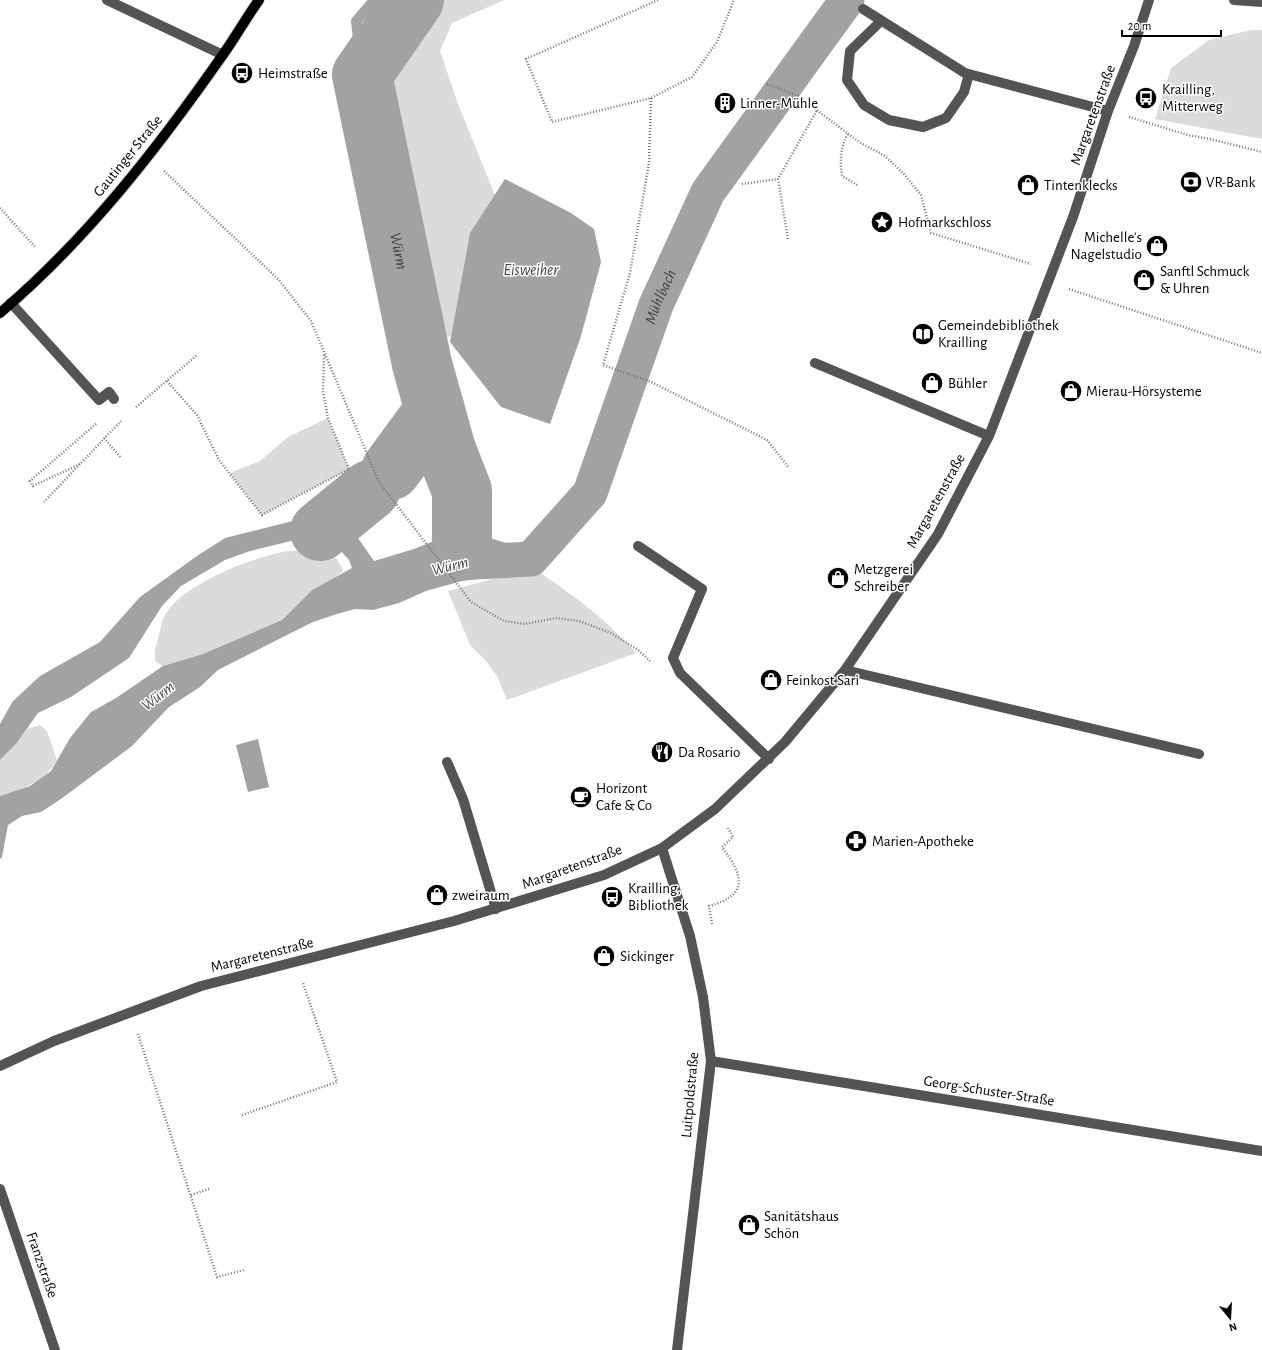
<svg xmlns="http://www.w3.org/2000/svg" width="1262" height="1350" font-family="'Alegreya Sans',sans-serif">
	<style>
		.green { fill: #dbdbdb }
		.water { fill: #a2a2a2 }
		.lines { fill: none; stroke-linecap: round; stroke-linejoin: round }
		.stream { stroke: #a2a2a2; stroke-width: 10 }
		.canal { stroke: #a2a2a2; stroke-width: 35 }
		.river { stroke: #a2a2a2; stroke-width: 60 }
		.major-casing { stroke: #dbdbdb; stroke-width: 12 }
		.path { stroke: #767676; stroke-width: 2.5; stroke-dasharray: 1 2; stroke-linecap: butt }
		.minor { stroke: #545454; stroke-width: 10 }
		.major { stroke: #000; stroke-width: 10 }
		.labels { text-anchor: middle; dominant-baseline: central; stroke-width: 3; stroke-linejoin: round; paint-order: stroke }
		.poi-label { font-size: 15px; fill: #000; stroke: #fff; text-anchor: start }
		.street-label { font-size: 15px; fill: #000; stroke: #fff }
		.water-label { font-size: 16px; font-style: italic; fill: #434343; stroke: #fff }
	</style>
	<rect width="100%" height="100%" fill="#fff"/>
	<!-- green -->
	<path class="green" d="M421 0H504L452 23 440 51 458 104 495 195 470 234 451 336 433 341 419 330 411 290 415 275 409 233 391 171V124L385 71 397 37Z
		M1251 30H1262V139L1155 119 1171 68 1209 40Z
		M328 418 349 469 262 515 230 473 260 461 288 437Z
		M305 551C323 553 336 550 343 571L333 579 312 590 282 620 203 654 163 666 156 662C153 652 156 647 158 638 161 629 161 619 167 612 185 584 251 558 283 552 290 550 298 551 305 551Z
		M533 568C572 594 605 618 636 653L507 700 497 676 486 661 470 645 448 591Z
		M40 725 47 731 57 760C45 782 23 789 0 796V760L16 744 27 729Z"/>
	<!-- water -->
	<path class="water" d="M505 179 571 213 594 229 601 262 581 336 550 424 501 407 450 342 470 233Z
		M464 455 483 503 490 538 516 546 522 566 503 576 462 581 426 591 399 603 373 610 355 609 337 614 313 622 281 638 218 670 200 687 169 707 132 746 61 799 41 812 22 816 8 825 2 857 0 859V796L30 786 51 771 70 738 91 712 116 698 163 666 203 654 282 620 312 590 352 568 349 560 341 551 319 542 291 541 250 551 225 560 181 586 162 606 129 658 71 697 38 713 16 744 0 760V724L13 701 40 676 100 642 140 597 197 556 225 538 305 518 340 505 349 511 346 521 374 561 414 549 441 538 437 502 424 472 441 460Z
		M258 739 269 787 248 792 236 745Z"/>
	<g class="lines">
		<!-- stream -->
		<path class="stream" d="M362 75 356 21 374 0"/>
		<!-- canal -->
		<path class="canal" id="s1" d="M475 562 531 559 590 493 656 305 708 192 847 0"/>
		<!-- river -->
		<g class="river">
			<path id="s2" d="M414 0 362 75 422 364 446 450 462 491V539"/>
			<path d="M391 470 435 410"/>
			<path d="M320 531 370 490"/>
		</g>
		<!-- major casing -->
		<g class="major-casing">
			<path id="major" d="M0 313C87 239 157 149 222 56 235 38 246 18 259 0"/>
		</g>
		<!-- path -->
		<path class="path" d="M658 0 526 59 552 122 651 98 692 77 717 42 734 0
			M767 84 798 96 859 142 885 156 903 173 921 195 931 233 1031 264
			M651 98 649 163 630 273 603 365 651 382 767 440 789 468
			M1129 117 1188 135 1210 139 1262 152
			M848 134C840 147 840 161 842 176L859 186
			M164 171 278 279 311 321 379 482 471 602 504 621 525 624 556 618 579 621 611 633 638 650 650 661
			M742 184 778 179
			M0 208 36 248
			M788 239 778 179 817 110
			M1069 289 1262 353
			M167 381 197 415 219 460 262 515 349 469 328 418 323 392 324 355
			M136 407 197 355
			M104 438 121 458
			M80 464 33 486 30 481 97 423
			M44 502 121 421
			M712 924 709 906C750 895 743 875 722 847L733 837 728 828
			M138 1034 217 1277 244 1270
			M242 1115 337 1082 303 983
			M191 1195 209 1189"/>
		<!-- minor -->
		<path class="minor" d="M107 0 223 55
			M1234 0 1262 2
			M863 9 965 73 1108 111
			M881 21 850 51 847 80 864 105 889 120 923 127 946 118 964 92 969 74
			M11 303 99 400 109 392 114 399
			M815 363 989 436
			M638 546 702 589 673 658 680 673 769 759
			M845 670 1199 754
			M447 762 463 799 496 909
			M662 848 690 936 703 997 711 1061 677 1350
			M711 1061 1262 1151
			M0 1066 54 1041 201 986 454 921 604 875 662 848 715 809 785 742 845 670 938 534 989 436 1073 217 1108 111 1134 46 1149 0
			M0 1189 55 1350"/>
		<!-- major -->
		<use href="#major" class="major"/>
	</g>
	<!-- icons -->
	<defs>
		<g id="bus-disc" transform="scale(1.15)"><circle r="9.5" fill="#000" stroke="#fff"/><path d="M-5-6H5V4H4V6H2V4H-2V6H-4V4H-5ZM-3.5-4V0h7V-4ZM-3.5 1.2v1.5H-2V1.2ZM2 1.2v1.5H3.5V1.2Z" fill="#fff"/></g>
		<g id="building-disc" transform="scale(1.15)"><circle r="9.5" fill="#000" stroke="#fff"/><path d="M-4-6H4V6H1V3H-1V6H-4ZM-2.5-4.3h1.7v1.8h-1.7ZM.8-4.3h1.7v1.8H.8ZM-2.5-1h1.7V.8h-1.7ZM.8-1h1.7V.8H.8Z" fill="#fff"/></g>
		<g id="bank-disc" transform="scale(1.15)"><circle r="9.5" fill="#000" stroke="#fff"/><path d="M-6-4H6V4H-6ZM0-2.3a2.3 2.3 0 1 0 0 4.6a2.3 2.3 0 1 0 0-4.6Z" fill="#fff"/></g>
		<g id="shop-disc" transform="scale(1.15)"><circle r="9.5" fill="#000" stroke="#fff"/><path d="M-5-2.5h2.3a2.7 3.5 0 0 1 5.4 0H5L5.5 6h-11ZM-1.5-2.5h3a1.5 2.3 0 0 0-3 0Z" fill="#fff"/></g>
		<g id="sight-disc" transform="scale(1.15)"><circle r="9.5" fill="#000" stroke="#fff"/><path d="M0-6L1.8-2.2L6-1.7L2.9 1.2L3.7 5.4L0 3.3L-3.7 5.4L-2.9 1.2L-6-1.7L-1.8-2.2Z" fill="#fff"/></g>
		<g id="library-disc" transform="scale(1.15)"><circle r="9.5" fill="#000" stroke="#fff"/><path d="M-6-4Q-3-5.5-.7-3.5V5Q-3 3-6 4ZM6-4Q3-5.5 .7-3.5V5Q3 3 6 4Z" fill="#fff"/></g>
		<g id="restaurant-disc" transform="scale(1.15)"><circle r="9.5" fill="#000" stroke="#fff"/><path d="M-5-6h1v4h1v-4h1v4h1v-4h1v5L-1.5 .5V6h-2V.5L-5-1ZM5-6V6H3V1.5H1.5Q1.5-4 5-6Z" fill="#fff"/></g>
		<g id="cafe-disc" transform="scale(1.15)"><circle r="9.5" fill="#000" stroke="#fff"/><path d="M-5.5-4.5H6V0H3Q3 3.5 0 3.5H-2.5Q-5.5 3.5-5.5 0ZM3-3.2v2h1.7v-2ZM-6 4.5H4V6H-6Z" fill="#fff"/></g>
		<g id="pharmacy-disc" transform="scale(1.15)"><circle r="9.5" fill="#000" stroke="#fff"/><path d="M-2-6h4v4h4v4h-4v4h-4v-4h-4v-4h4Z" fill="#fff"/></g>
	</defs>
	<g fill-rule="evenodd">
		<use href="#bus-disc" x="242" y="73"/>
		<use href="#bus-disc" x="1146" y="98"/>
		<use href="#building-disc" x="725" y="103"/>
		<use href="#bank-disc" x="1191" y="182"/>
		<use href="#shop-disc" x="1028" y="185"/>
		<use href="#sight-disc" x="882" y="222"/>
		<use href="#shop-disc" x="1157" y="246"/>
		<use href="#shop-disc" x="1144" y="280"/>
		<use href="#library-disc" x="923" y="334"/>
		<use href="#shop-disc" x="932" y="383"/>
		<use href="#shop-disc" x="1071" y="391"/>
		<use href="#shop-disc" x="838" y="578"/>
		<use href="#shop-disc" x="771" y="680"/>
		<use href="#restaurant-disc" x="662" y="752"/>
		<use href="#cafe-disc" x="581" y="797"/>
		<use href="#pharmacy-disc" x="856" y="841"/>
		<use href="#shop-disc" x="437" y="895"/>
		<use href="#bus-disc" x="612" y="897"/>
		<use href="#shop-disc" x="604" y="956"/>
		<use href="#shop-disc" x="749" y="1225"/>
	</g>
	<g class="labels">
		<!-- poi labels -->
		<g class="poi-label">
			<text x="258" y="73">Heimstraße</text>
			<text x="1162" y="89">Krailling,<tspan x="1162" dy="17">Mitterweg</tspan></text>
			<text x="740" y="103">Linner-Mühle</text>
			<text x="1206" y="182">VR-Bank</text>
			<text x="1044" y="185">Tintenklecks</text>
			<text x="898" y="222">Hofmarkschloss</text>
			<text x="1142" y="237" text-anchor="end">Michelle's<tspan x="1142" dy="17">Nagelstudio</tspan></text>
			<text x="1160" y="271">Sanftl Schmuck<tspan x="1160" dy="17">&amp; Uhren</tspan></text>
			<text x="938" y="325">Gemeindebibliothek<tspan x="938" dy="17">Krailling</tspan></text>
			<text x="948" y="383">Bühler</text>
			<text x="1086" y="391">Mierau-Hörsysteme</text>
			<text x="854" y="569">Metzgerei<tspan x="854" dy="17">Schreiber</tspan></text>
			<text x="786" y="680">Feinkost Sari</text>
			<text x="678" y="752">Da Rosario</text>
			<text x="596" y="788">Horizont<tspan x="596" dy="17">Cafe &amp; Co</tspan></text>
			<text x="872" y="841">Marien-Apotheke</text>
			<text x="628" y="888">Krailling,<tspan x="628" dy="17">Bibliothek</tspan></text>
			<text x="452" y="895">zweiraum</text>
			<text x="620" y="956">Sickinger</text>
			<text x="764" y="1216">Sanitätshaus<tspan x="764" dy="17">Schön</tspan></text>
		</g>
		<!-- street labels -->
		<g class="street-label">
			<text transform="translate(1093 115) rotate(-70)">Margaretenstraße</text>
			<text transform="translate(128 156) rotate(-51)">Gautinger Straße</text>
			<text transform="translate(936 501) rotate(-61)">Margaretenstraße</text>
			<text transform="translate(572 867) rotate(-20)">Margaretenstraße</text>
			<text transform="translate(262 955) rotate(-14)">Margaretenstraße</text>
			<text transform="translate(989 1091) rotate(9)">Georg-Schuster-Straße</text>
			<text transform="translate(690 1095) rotate(-85)">Luitpoldstraße</text>
			<text transform="translate(42 1265) rotate(71)">Franzstraße</text>
		</g>
		<!-- water labels -->
		<g class="water-label">
			<text stroke="none"><textPath href="#s2" startOffset="271">Würm</textPath></text>
			<text x="531" y="270">Eisweiher</text>
			<text stroke="none"><textPath href="#s1" startOffset="353">Mühlbach</textPath></text>
			<text transform="translate(450 566) rotate(-14)">Würm</text>
			<text transform="translate(158 696) rotate(-38)">Würm</text>
		</g>
	</g>
	<!-- north arrow -->
	<g transform="translate(1230 1318) rotate(162)" stroke="#ffffff" stroke-width="3" paint-order="stroke">
	<path d="M0-3L7 15L0 10L-7 15Z" fill="#000000"/>
	<text y="-6" font-size="11" font-weight="bold" text-anchor="middle" fill="#000000">N</text>
	</g>
	<!-- scale -->
	<path d="M1122 30v6h99v-6" fill="none" stroke="#000000" stroke-width="2"/>
	<text x="1128" y="30" font-size="12" fill="#000000" stroke="#ffffff" stroke-width="3" paint-order="stroke">20 m</text>
</svg>
